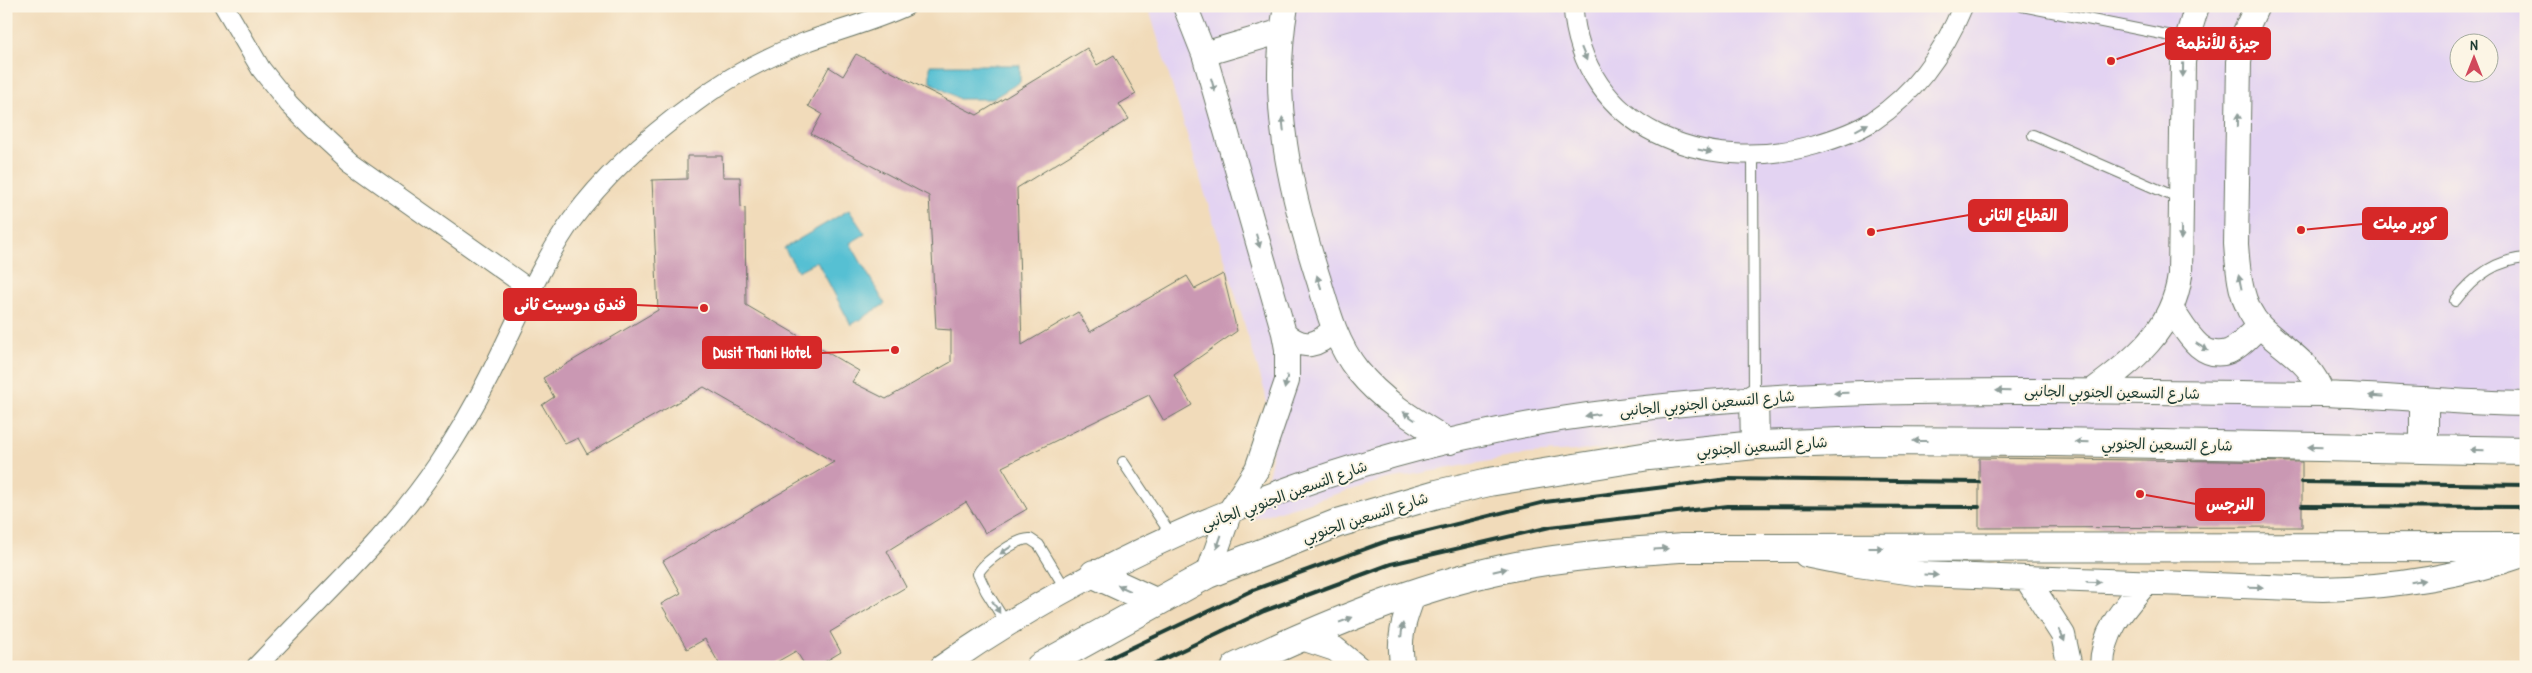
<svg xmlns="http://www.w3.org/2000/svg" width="2532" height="673" font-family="'Patrick Hand','Playpen Sans Arabic',sans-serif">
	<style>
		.built { fill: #e3d3f2; fill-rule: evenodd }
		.water { fill: #57c0d3; stroke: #3b7e84 }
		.building { fill: #ca98b3 }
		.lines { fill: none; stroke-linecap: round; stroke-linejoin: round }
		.service-casing { stroke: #687463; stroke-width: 12 }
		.minor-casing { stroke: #687463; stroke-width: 21 }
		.tertiary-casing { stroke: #687463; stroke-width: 26 }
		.primary-casing { stroke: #687463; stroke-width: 30 }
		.service { stroke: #fff; stroke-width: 10 }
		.minor { stroke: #fff; stroke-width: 19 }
		.tertiary { stroke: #fff; stroke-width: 24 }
		.primary { stroke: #fff; stroke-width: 28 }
		.rail { stroke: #1f3d34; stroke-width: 4 }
		.oneway { fill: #8f9e9a }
		.labels { text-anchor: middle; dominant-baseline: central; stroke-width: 4; stroke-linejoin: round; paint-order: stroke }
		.street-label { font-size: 15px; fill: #1f3d34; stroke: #fcf5e5 }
		.leader { fill: none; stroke: #d62828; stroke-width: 2 }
		.callout-dot { fill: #d62828; stroke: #fcf5e5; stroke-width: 2 }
		.callout { fill: #d62828; stroke: #d62828; stroke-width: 2 }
		.callout-label { font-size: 16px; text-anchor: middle; font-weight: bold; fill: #fff }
	</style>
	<rect width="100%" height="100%" fill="#fcf5e5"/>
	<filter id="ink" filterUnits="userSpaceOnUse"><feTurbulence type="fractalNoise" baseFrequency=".02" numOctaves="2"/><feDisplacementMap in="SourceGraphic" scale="10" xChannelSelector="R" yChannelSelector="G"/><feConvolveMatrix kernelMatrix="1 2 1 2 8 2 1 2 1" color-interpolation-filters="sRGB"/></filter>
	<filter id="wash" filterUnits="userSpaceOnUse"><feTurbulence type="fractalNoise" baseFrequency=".0096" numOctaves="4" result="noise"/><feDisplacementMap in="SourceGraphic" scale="20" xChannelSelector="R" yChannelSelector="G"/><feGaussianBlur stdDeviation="1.12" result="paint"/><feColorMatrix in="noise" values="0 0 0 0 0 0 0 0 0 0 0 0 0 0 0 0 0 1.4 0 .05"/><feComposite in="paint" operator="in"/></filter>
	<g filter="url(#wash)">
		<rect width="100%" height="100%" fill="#f1dbba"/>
		<!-- built -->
		<path class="built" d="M1148 6H2526V447L1684 444 1528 454 1383 480 1253 519 1266 486 1272 458 1271 426 1265 392ZM2460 42H2490V72H2460Z"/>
		<!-- water -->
		<path class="water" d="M930 65H1020V82L992 99H959L930 82Z
			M849 210 865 234 850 243 885 304 851 325 817 261 798 271 784 248Z"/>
		<g id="blocks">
			<!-- building -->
			<path class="building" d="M1087 48 1097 65 1114 55 1136 94 1119 104 1129 119 1017 188 1022 345 1078 312 1090 332 1187 276 1195 289 1223 274 1237 331 1174 375 1192 405 1164 421 1149 395 1002 467 1027 509 985 533 966 502 887 551 906 587 830 632 841 652 816 667H806L796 651 768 667H721L705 639 687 649 661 604 681 593 663 561 834 462 704 387 587 454 578 438 565 444 542 405 554 397 543 378 658 310 652 180 687 179V156H722L723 177H740L741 207 745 208 746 305 859 371 852 382 886 399 951 362V330L936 329 929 196 811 134 822 114 808 106 829 67 843 76 856 54 977 115Z
				M1979 458 2302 462V527L1979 528Z"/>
		</g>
	</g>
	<g filter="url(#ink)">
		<use href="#blocks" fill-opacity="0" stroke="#687463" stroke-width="1"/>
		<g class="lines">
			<!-- service casing -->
			<g class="service-casing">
				<path id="service" d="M2022 6 2187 39
					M2033 135 2180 199
					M1753 155 1754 397
					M2455 301C2473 277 2495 260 2526 258
					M1123 462 1172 536
					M1006 623 986 591 978 574C983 562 1018 538 1030 539L1039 545 1065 588"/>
			</g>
			<!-- minor casing -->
			<g class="minor-casing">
				<path id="minor" d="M224 6 261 69 289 104 313 128 350 162 531 290
					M1573 6C1582 131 1707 175 1814 145 1835 139 1855 132 1873 121 1915 93 1944 52 1963 6
					M256 667C318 600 387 540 438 464 457 436 474 407 489 377 516 324 538 268 572 220 604 176 649 136 693 104 727 78 766 57 806 42 839 30 874 21 906 6"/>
			</g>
			<!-- tertiary casing -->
			<g class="tertiary-casing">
				<path id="tertiary" d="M1185 6 1204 54 1284 333 1287 349V381L1257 469 1230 511 1208 574
					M1286 6C1269 101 1290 191 1319 281 1328 312 1337 345 1358 371 1383 402 1416 421 1450 442
					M2257 6 2245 32 2239 62 2236 244C2238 272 2240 305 2261 327 2283 349 2313 363 2322 394
					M1204 54 1282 31
					M2172 310C2185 329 2201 363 2230 351 2241 346 2251 334 2260 326
					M1284 333C1303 351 1318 346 1334 329
					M2091 392C2133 361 2173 330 2180 275L2183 62 2187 39 2197 6
					M1806 555 1851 564 1921 574 2323 589C2392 587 2460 577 2526 554
					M2027 579 2063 635 2070 667
					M1302 638 1335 649 1357 667
					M942 667C1124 540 1347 451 1567 418 1817 381 2070 392 2322 394 2390 396 2458 403 2526 404
					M1403 667C1397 640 1404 619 1414 594
					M2102 667C2102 632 2124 608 2145 584"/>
			</g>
			<!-- primary casing -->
			<g class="primary-casing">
				<path id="primary" d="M1754 398 1755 445
					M2424 401V449
					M1094 574 1155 602
					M1040 667 1208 574 1338 523 1437 494 1489 482 1649 456 1755 445 1867 441 2055 442 2526 451
					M1236 667C1321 627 1415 587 1507 568 1564 556 1623 552 1681 548L2526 547"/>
			</g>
			<!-- service -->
			<use href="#service" class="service"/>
			<!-- minor -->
			<use href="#minor" class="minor"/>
			<!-- tertiary -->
			<use href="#tertiary" class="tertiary"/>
			<!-- primary -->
			<use href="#primary" class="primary"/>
			<!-- rail -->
			<path class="rail" d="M2302 482 2526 485
				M2302 506 2526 507
				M1097 667 1114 656 1253 590 1384 542 1545 502 1728 479 1979 482
				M1147 667 1264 611 1391 564 1550 527 1728 506 1979 507"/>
		</g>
		<!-- one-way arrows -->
		<defs><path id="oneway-solid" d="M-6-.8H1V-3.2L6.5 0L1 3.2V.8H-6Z" transform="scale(1.25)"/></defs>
		<g class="oneway">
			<use href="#oneway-solid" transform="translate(1584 54) rotate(68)"/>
			<use href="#oneway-solid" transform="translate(2183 70) rotate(91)"/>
			<use href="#oneway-solid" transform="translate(1213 85) rotate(74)"/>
			<use href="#oneway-solid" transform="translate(2238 120) rotate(-89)"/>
			<use href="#oneway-solid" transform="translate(1283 124) rotate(-96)"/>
			<use href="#oneway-solid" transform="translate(1862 127) rotate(-28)"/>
			<use href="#oneway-solid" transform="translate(1705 151) rotate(12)"/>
			<use href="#oneway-solid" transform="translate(2181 233) rotate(91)"/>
			<use href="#oneway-solid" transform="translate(1258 241) rotate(74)"/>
			<use href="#oneway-solid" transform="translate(1319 282) rotate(-108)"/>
			<use href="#oneway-solid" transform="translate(2240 282) rotate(-102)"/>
			<use href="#oneway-solid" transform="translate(2202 347) rotate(32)"/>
			<use href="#oneway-solid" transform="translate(1286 382) rotate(102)"/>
			<use href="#oneway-solid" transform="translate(2003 391) rotate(-179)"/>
			<use href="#oneway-solid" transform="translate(1841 393) rotate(178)"/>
			<use href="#oneway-solid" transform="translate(2376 396) rotate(-176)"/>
			<use href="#oneway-solid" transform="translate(1592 415) rotate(172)"/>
			<use href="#oneway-solid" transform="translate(1409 416) rotate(-145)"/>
			<use href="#oneway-solid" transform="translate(1920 441) rotate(-180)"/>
			<use href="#oneway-solid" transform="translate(2082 442) rotate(-179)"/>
			<use href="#oneway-solid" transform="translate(2315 447) rotate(-179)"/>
			<use href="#oneway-solid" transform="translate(2477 450) rotate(-179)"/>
			<use href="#oneway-solid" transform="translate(1219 542) rotate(109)"/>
			<use href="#oneway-solid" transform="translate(1876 548)"/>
			<use href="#oneway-solid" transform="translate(1661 549) rotate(-4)"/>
			<use href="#oneway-solid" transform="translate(1006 550) rotate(146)"/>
			<use href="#oneway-solid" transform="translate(1500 570) rotate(-13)"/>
			<use href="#oneway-solid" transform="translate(1931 575) rotate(4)"/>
			<use href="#oneway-solid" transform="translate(2418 581) rotate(-9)"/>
			<use href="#oneway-solid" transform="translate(2094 582) rotate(2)"/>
			<use href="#oneway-solid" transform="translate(2256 587) rotate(2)"/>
			<use href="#oneway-solid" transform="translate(1124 588) rotate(-156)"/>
			<use href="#oneway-solid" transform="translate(996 607) rotate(58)"/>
			<use href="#oneway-solid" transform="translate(1346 620) rotate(-21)"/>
			<use href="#oneway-solid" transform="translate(1402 630) rotate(-83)"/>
			<use href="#oneway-solid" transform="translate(2062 635) rotate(68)"/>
		</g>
	</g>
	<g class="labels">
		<!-- street labels -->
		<g class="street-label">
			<text transform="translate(2112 392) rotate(1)">شارع التسعين الجنوبي الجانبى</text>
			<text transform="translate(1707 403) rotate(-5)">شارع التسعين الجنوبي الجانبى</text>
			<text transform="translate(2167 444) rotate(1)">شارع التسعين الجنوبي</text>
			<text transform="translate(1762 446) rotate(-4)">شارع التسعين الجنوبي</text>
			<text transform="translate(1284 495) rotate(-20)">شارع التسعين الجنوبي الجانبى</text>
			<text transform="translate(1365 517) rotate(-18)">شارع التسعين الجنوبي</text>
		</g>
	</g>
	<!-- callouts -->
	<path class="leader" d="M2111 61L2166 43M1871 232L1969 215M2301 230L2363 224M704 308L636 305M895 350L821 353M2140 494L2196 504"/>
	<g class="callout-dot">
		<circle cx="2111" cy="61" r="5"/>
		<circle cx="1871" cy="232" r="5"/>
		<circle cx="2301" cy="230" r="5"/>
		<circle cx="704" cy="308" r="5"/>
		<circle cx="895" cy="350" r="5"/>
		<circle cx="2140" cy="494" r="5"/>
	</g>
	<g class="callout">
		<rect x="2166" y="28" width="104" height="31" rx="5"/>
		<rect x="1969" y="200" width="98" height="31" rx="5"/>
		<rect x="2363" y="208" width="84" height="31" rx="5"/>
		<rect x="504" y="289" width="132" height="31" rx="5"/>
		<rect x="703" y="337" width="118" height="31" rx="5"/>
		<rect x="2196" y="489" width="68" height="31" rx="5"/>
	</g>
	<g class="callout-label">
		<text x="2218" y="49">جيزة للأنظمة</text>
		<text x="2018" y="221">القطاع الثانى</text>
		<text x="2405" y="229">كوبر ميلت</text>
		<text x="570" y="310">فندق دوسيت ثانى</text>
		<text x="762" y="358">Dusit Thani Hotel</text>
		<text x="2230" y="510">النرجس</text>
	</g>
	<!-- margin -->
	<rect width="2532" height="673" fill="none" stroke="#fcf5e5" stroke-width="25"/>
	<!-- north arrow -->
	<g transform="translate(2474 58)"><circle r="24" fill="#fcf5e5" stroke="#a4ab9e"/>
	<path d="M0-4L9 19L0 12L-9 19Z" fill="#d1495b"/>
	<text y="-8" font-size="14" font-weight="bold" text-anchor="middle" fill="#1f3d34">N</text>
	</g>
</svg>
